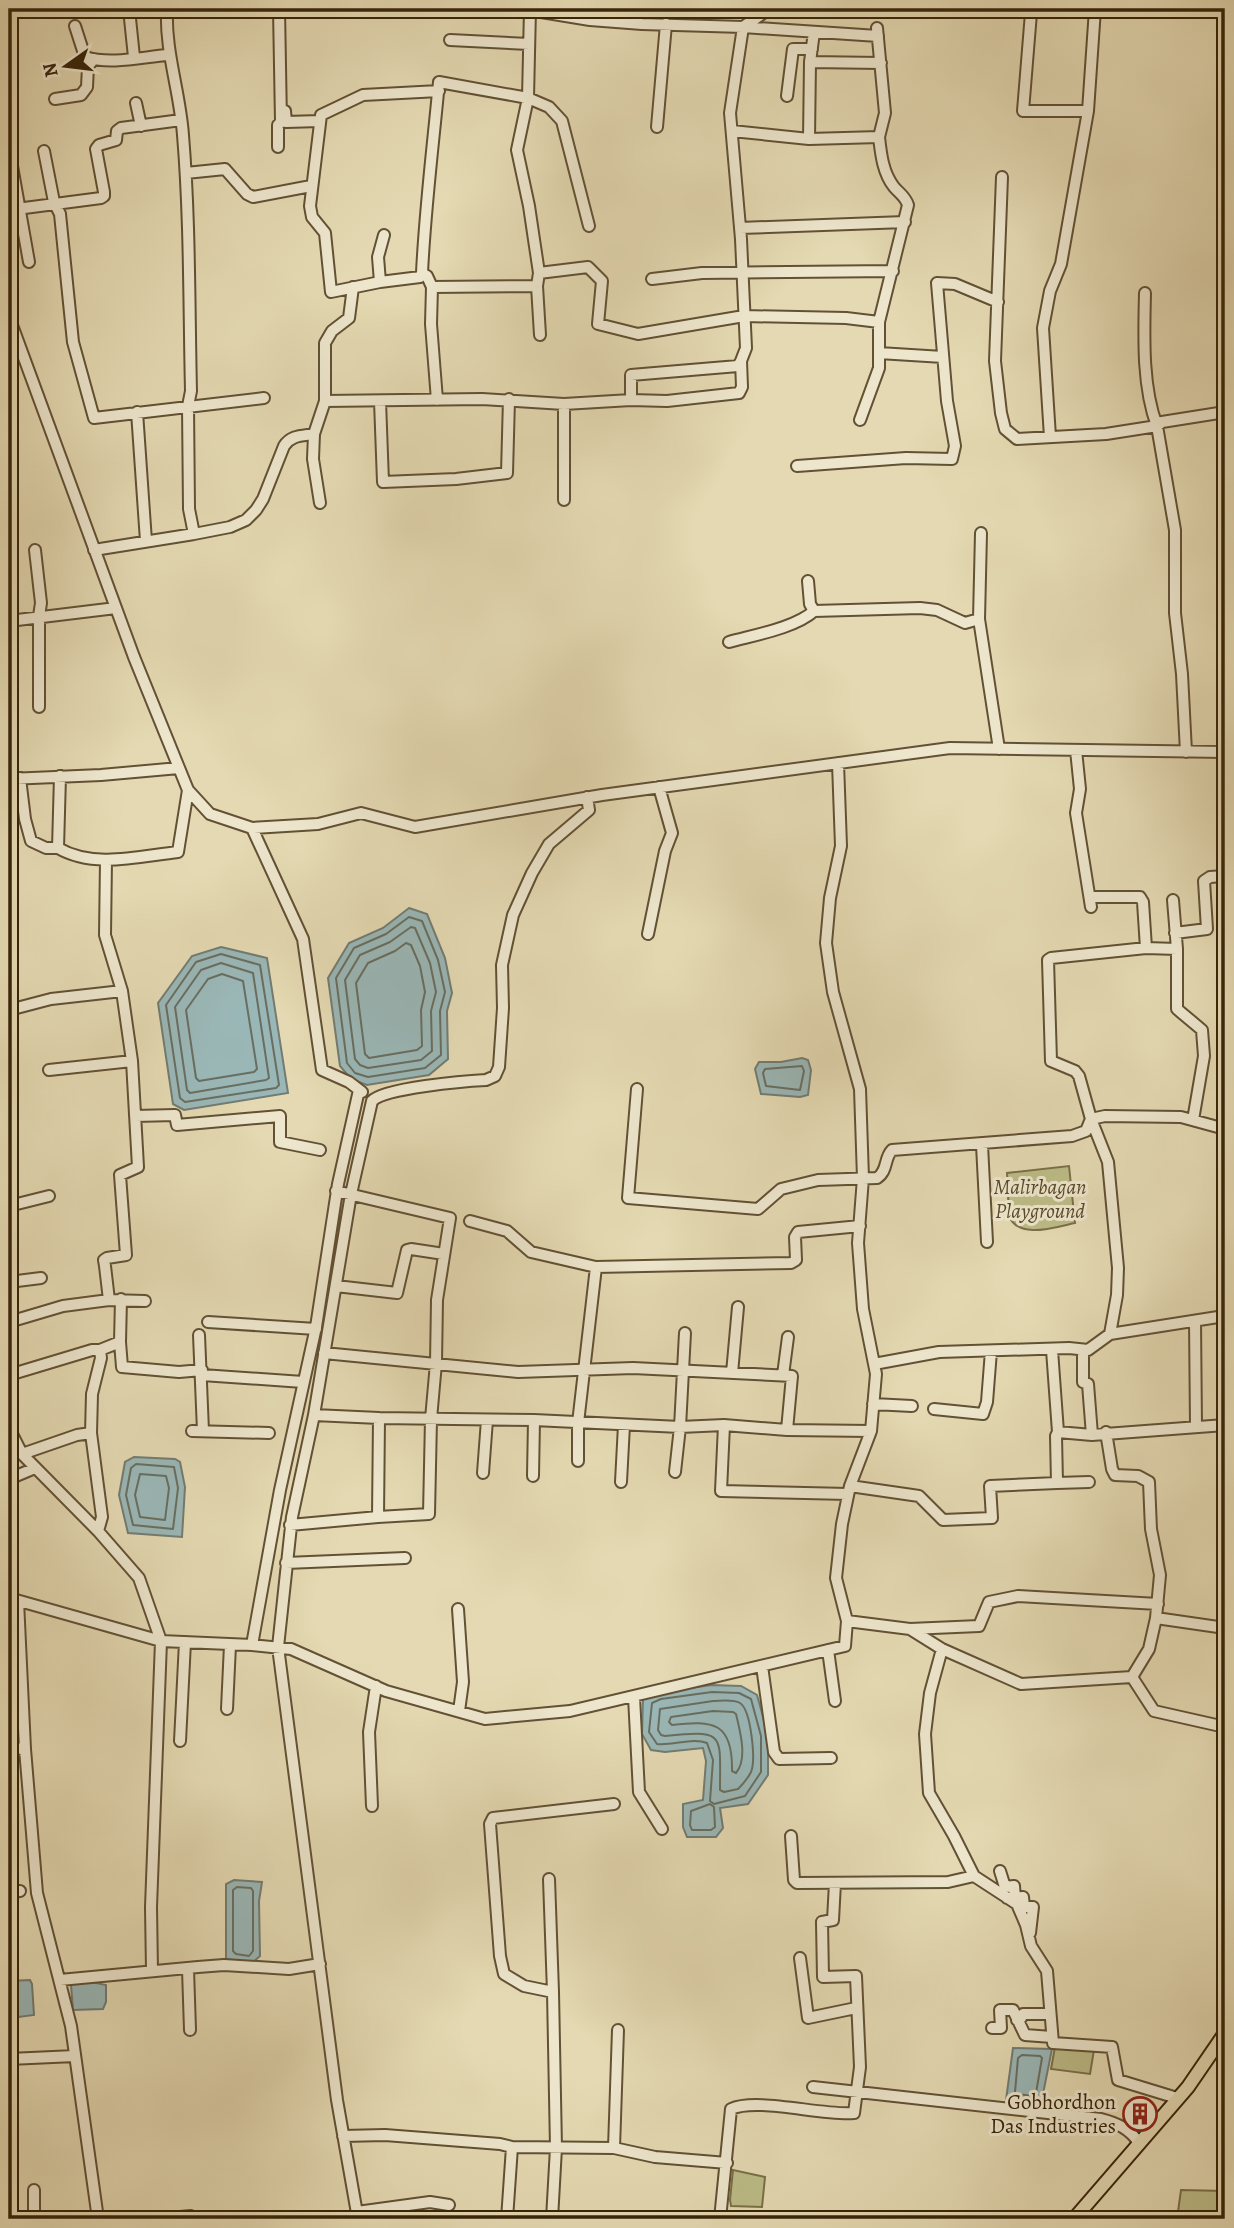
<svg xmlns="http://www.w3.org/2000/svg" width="1234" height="2228" font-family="Alegreya,serif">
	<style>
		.green { fill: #bcbc87; stroke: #7a7048; stroke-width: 2 }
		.water { fill: #9ab7b7; stroke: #727c72; stroke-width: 2 }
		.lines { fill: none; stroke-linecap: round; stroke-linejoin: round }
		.shore { stroke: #686e60; stroke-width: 2 }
		.minor-casing { stroke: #625134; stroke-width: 14 }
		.major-casing { stroke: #37240a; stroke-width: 16 }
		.minor { stroke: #ede6cd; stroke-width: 10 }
		.major { stroke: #e4d9b2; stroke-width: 12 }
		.labels { text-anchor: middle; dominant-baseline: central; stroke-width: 6; stroke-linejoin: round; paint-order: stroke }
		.park-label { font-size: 21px; font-style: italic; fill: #584a29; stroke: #ede6cd }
		.poi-label { font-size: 21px; fill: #37240a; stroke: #ede6cd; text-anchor: end }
	</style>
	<rect width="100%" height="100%" fill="#e4d9b2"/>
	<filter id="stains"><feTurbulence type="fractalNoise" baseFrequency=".00286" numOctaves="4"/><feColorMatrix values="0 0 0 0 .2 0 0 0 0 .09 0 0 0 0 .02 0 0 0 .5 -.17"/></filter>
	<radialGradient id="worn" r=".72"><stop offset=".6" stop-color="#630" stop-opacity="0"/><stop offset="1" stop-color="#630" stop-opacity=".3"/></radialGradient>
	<!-- green -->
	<path class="green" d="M1069 1166 1075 1223C1055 1227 1019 1240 1009 1216L1007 1173Z
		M1055 2047 1094 2050 1090 2074 1051 2069Z
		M733 2170 765 2177 762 2207 731 2206 730 2200Z
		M1181 2190 1225 2191V2219H1177Z"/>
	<!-- water -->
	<path class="water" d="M409 908 427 914 445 958 452 993 447 1011 448 1059 429 1075 367 1085 351 1079 340 1066 328 978 349 943 383 928Z
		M221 947 267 958 288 1093 184 1110 173 1104 158 1003 192 956Z
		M802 1058 808 1060 811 1070 808 1095 800 1097 761 1094 755 1069 759 1062H781Z
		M134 1457 175 1459 180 1462 185 1487 182 1537 128 1533 119 1495 125 1462Z
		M712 1685 741 1686 757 1695 768 1735V1775L748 1804 720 1808 723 1828 716 1837H687L683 1827V1804L703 1800 706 1761 703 1748 665 1752 651 1750 642 1734 643 1699 659 1692Z
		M234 1880 262 1882 259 1901 260 1956 252 1963 226 1959V1884Z
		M30 1980 32 1984 34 2015 11 2018 9 2016V1981Z
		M86 1981 106 1985V2002L103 2009 73 2010 71 1985 73 1982Z
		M1013 2048 1052 2049 1041 2104 1006 2100Z"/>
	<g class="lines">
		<!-- shore -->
		<path class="shore" d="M409 917 422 921 438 960 445 992 440 1011 441 1055 425 1068 368 1077 355 1073 347 1063 336 978 354 948 386 934Z
			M411 927 415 928 430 963 436 992 431 1011 432 1051 421 1060 368 1068 360 1065 355 1059 345 980 360 955 390 942Z
			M406 943 411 945 420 966 425 992 421 1010 422 1046 417 1050 369 1058 365 1054 356 983 368 963 395 951Z
			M221 954 260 965 279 1085 276 1088 185 1102 180 1098 166 1005 196 962Z
			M221 963 253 973 269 1078 266 1080 190 1093 187 1090 175 1007 201 970Z
			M222 974 243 981 257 1069 254 1072 199 1081 196 1078 186 1010 208 979Z
			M802 1066 804 1071 800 1090 766 1086 763 1073 765 1069Z
			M136 1464 174 1467 178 1488 173 1529 133 1525 126 1495 131 1468Z
			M140 1474 166 1476 169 1488 165 1520 140 1517 135 1495Z
			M712 1692 739 1693 751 1699 761 1736V1772L745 1796 714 1804 710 1801 713 1760 707 1743C693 1737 673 1746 657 1744L649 1732 652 1703 661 1699Z
			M713 1701C721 1701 733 1699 740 1703 751 1710 756 1760 751 1772 748 1778 742 1785 738 1789L724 1792 720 1790C720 1733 726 1730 665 1736L661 1735 658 1730 660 1709Z
			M713 1711 733 1712 736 1714C740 1731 748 1759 736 1773L732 1771C733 1722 713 1720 672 1725L669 1722 671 1717Z
			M710 1804 714 1807 715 1827 711 1830H692L690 1825 691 1811Z
			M237 1887 251 1888 253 1891V1951L249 1956 236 1954 233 1951V1890Z
			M1022 2055 1040 2056 1042 2058 1036 2093 1033 2096 1017 2094 1015 2092 1018 2058Z"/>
		<!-- minor casing -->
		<g class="minor-casing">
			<path id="minor" d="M129 9 134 57
				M167 9C165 52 180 92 183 135 190 220 189 306 191 391L188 406 189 509 194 534
				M1033 9 1031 13 1023 111H1088
				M529 10 590 20 642 24 743 27 878 36
				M75 26 85 57C111 65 142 57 168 55
				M450 40 529 44
				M810 62 881 63
				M439 91 363 95 321 115 310 206 312 217 325 233 331 292 380 282 420 277 422 273C425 209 433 146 439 82L528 98 530 9
				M787 96 793 49H812
				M55 99 81 95 87 87 88 66 94 59
				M136 103 141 126
				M285 111 286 122 320 121
				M657 127 666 24
				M732 131 809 139 879 137 885 113 877 28
				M809 139 810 62 814 32
				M278 147V125L281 122 279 9
				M9 149 29 262
				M44 151 54 202 60 214 73 342 94 418 264 398
				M186 173 225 169 247 194 253 197 311 186
				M1002 177 995 361 1001 413 1005 429 1017 439 1106 434 1157 426C1142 386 1144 336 1145 293
				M9 210 101 198 104 196V192L96 149 99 145 116 140 117 131 121 128 181 120
				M740 228 905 222
				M422 273 427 276 432 287 431 324 437 400
				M539 273 588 267 602 281 598 324 638 334 744 316 846 318 879 322V368L860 420
				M652 279 702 273 893 271
				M380 282 378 257 384 235
				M432 287 537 286
				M9 317 134 657 188 790 210 814 252 828 318 824 361 813 415 827 602 795 950 748 1225 752
				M879 322 908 205C905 196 900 194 894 187 883 173 881 155 879 137
				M540 335 537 286 539 273 529 206 517 150 528 98 549 107 562 121 589 226
				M879 353 943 357
				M631 400V375L738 366 741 361
				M325 401 482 399 564 404 631 400 667 401 739 393 742 387 741 361 746 348 741 239 730 113 743 27 762 14 763 9
				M380 401 383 482 456 479 507 473 509 399
				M137 412 146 541
				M314 434 325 401V343L332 331 349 318 353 287
				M1050 437 1043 328 1050 291 1061 264 1088 111 1095 9
				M797 466 906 458 952 459 955 446 947 401 937 283 955 284 998 302
				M564 500V404
				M981 533 979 619 999 749
				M35 550 41 603 39 616V707
				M94 550 194 534 230 527 246 520 256 510 263 499 284 446C291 435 302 436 314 434L313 459 320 503
				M814 611 920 608 937 610 965 623 979 619
				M9 621 116 608
				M729 642C754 635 795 628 814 611L810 604 808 581
				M1076 750 1080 789 1076 813 1091 907
				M1186 752 1182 674 1175 613V530L1157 426 1162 422 1225 412
				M838 763 841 846 830 898 826 943 833 992 860 1089 863 1178 858 1243 863 1309 876 1374 871 1431 850 1486 842 1524 836 1578 847 1621
				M60 776 58 848C94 869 140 856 178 852L188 790
				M20 778 25 819 31 841 46 848H58
				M9 779 101 775 179 768
				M252 828 303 939 322 1070 349 1082 362 1092
				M106 860 105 935 122 991 132 1061 138 1167 120 1175 126 1255 107 1258 104 1260 105 1266 109 1300 145 1301
				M1090 897H1140L1143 902 1146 948
				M1173 900 1177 949V1009L1202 1030 1204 1056 1193 1120
				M1175 933 1207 929 1204 881 1210 877 1225 876
				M648 934 665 851 672 833 659 787
				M9 1010 51 999 122 991
				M49 1070 132 1061
				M637 1089 628 1198 758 1209 781 1189 818 1180 877 1178C888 1171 884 1158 892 1150L1072 1136 1086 1131 1091 1119 1105 1116 1181 1117 1225 1129
				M135 1116 175 1115 177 1125 280 1116V1142L320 1150
				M982 1145 987 1242
				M336 1191 450 1218 437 1300 436 1363 431 1419 429 1514 378 1517 379 1418 534 1420 680 1427 724 1425 787 1430 871 1431
				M9 1206 49 1196
				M470 1221 507 1231 531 1252 596 1267 791 1263 796 1260 795 1237 798 1232 860 1226
				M9 1282 41 1278
				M336 1286 397 1293 407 1250 411 1249 444 1254
				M1195 1321 1196 1426
				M9 1322 63 1306 109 1300
				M208 1322 316 1329
				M1110 1334 1117 1295 1118 1268 1108 1162 1091 1119 1079 1076 1075 1071 1051 1061 1048 960 1051 958 1146 948 1177 949
				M199 1335 203 1431
				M120 1342 121 1299
				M100 1350 120 1342 122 1367 179 1372 202 1370
				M1083 1350V1382L1088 1384 1092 1435
				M324 1353 518 1372 633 1368 792 1376 787 1430
				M874 1364 939 1352 1069 1348 1088 1350 1110 1334 1218 1317 1225 1319
				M732 1373 738 1307
				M9 1375 92 1350H100L101 1358 92 1394 91 1433 102 1517 98 1531
				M202 1375 303 1382
				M783 1375 788 1337
				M873 1404 912 1406
				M934 1409 983 1414 987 1402 991 1351
				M314 1415 351 1194 372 1101C384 1088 465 1081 486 1080L495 1076 499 1067 503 1008 502 965 513 915 532 873 549 844 589 810 587 797
				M724 1425 721 1491 848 1494
				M9 1428 22 1454 98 1531 139 1578 161 1641 252 1645 291 1649 386 1691 485 1719 570 1711 845 1646 847 1621 910 1629 942 1649 1021 1684 1132 1677 1154 1711 1225 1727
				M192 1431 269 1433
				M1058 1432 1092 1435 1225 1425
				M1106 1432 1112 1469 1115 1475 1138 1476 1149 1482 1151 1529 1160 1575 1156 1618 1149 1649 1132 1677
				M22 1454 77 1435 91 1433
				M578 1461V1423L596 1267
				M675 1472 680 1427 685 1333
				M483 1473 487 1420
				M533 1476 534 1420
				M9 1479 35 1468
				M621 1482 624 1425
				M1057 1483 1089 1482
				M850 1486 919 1496 943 1520 992 1518 990 1486 1057 1483 1056 1436 1058 1432 1052 1350
				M290 1525 378 1517
				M286 1563 405 1558
				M9 1598 161 1641 151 1907 152 1971
				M18 1601 25 1749 37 1893 71 2026 98 2219
				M458 1609 463 1682 459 1711
				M1156 1618 1225 1628
				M910 1629 979 1626 989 1602 1018 1596 1158 1604
				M252 1645 280 1490 316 1327 338 1184 359 1090
				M942 1649 930 1693 925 1734 929 1793 954 1836 974 1876 1017 1904 1026 1925 1031 1946 1047 1971 1053 2043 1112 2047 1118 2080 1177 2098
				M828 1650 835 1701
				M762 1666 774 1752 779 1759 831 1758
				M634 1697 639 1792 662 1829
				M227 1709 230 1645
				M180 1741 185 1642
				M9 1748 25 1749
				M372 1806 369 1732 376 1686
				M791 1836 794 1880 797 1883 948 1882 974 1876
				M1000 1871 1005 1887 1014 1886 1015 1898
				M549 1879 553 1992
				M9 1892 20 1891
				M1007 1898 1023 1897 1024 1907H1033L1030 1933
				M800 1958 808 2018 856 2008
				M188 1969 190 2030
				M60 1980 198 1967 224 1965 289 1969 320 1964
				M1017 2020 1021 2018 1023 2014H1050
				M992 2028H1001L1000 2010H1013L1025 2035 1052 2037
				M9 2059 75 2056
				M813 2087 1101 2119C1117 2123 1130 2129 1139 2143
				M343 2136 385 2135 500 2144 512 2147 614 2148 655 2157 727 2163
				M614 2148 618 2030
				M357 2212 430 2202 449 2205
				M34 2219V2190
				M157 2219 191 2216
				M358 2219 337 2100 278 1647 292 1517 314 1415 379 1418
				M507 2219 512 2147
				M552 2219 556 2148 553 1992 524 1986 504 1974 500 1956 490 1824 493 1818 614 1804
				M720 2219 731 2109C757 2097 822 2116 854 2113L860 2067 856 1976 823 1977 822 1922 833 1920 835 1883"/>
		</g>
		<!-- major casing -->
		<g class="major-casing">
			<path id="major" d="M1074 2219 1188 2087 1225 2033"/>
		</g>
		<!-- minor -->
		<use href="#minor" class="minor"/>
		<!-- major -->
		<use href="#major" class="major"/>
	</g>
	<!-- icons -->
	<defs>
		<g id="building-ring" transform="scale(1.75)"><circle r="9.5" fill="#ede6cd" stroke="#8f2418" stroke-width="1.5"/><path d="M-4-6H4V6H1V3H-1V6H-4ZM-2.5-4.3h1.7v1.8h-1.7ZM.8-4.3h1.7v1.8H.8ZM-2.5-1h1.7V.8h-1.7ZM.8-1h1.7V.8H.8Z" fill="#8f2418"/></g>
	</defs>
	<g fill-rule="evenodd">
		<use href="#building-ring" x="1140" y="2114"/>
	</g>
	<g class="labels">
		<!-- park labels -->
		<g class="park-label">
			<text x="1040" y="1187">Malirbagan<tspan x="1040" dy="24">Playground</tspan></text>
		</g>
		<!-- poi labels -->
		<g class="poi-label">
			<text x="1116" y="2102">Gobhordhon<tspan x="1116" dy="24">Das Industries</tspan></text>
		</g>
	</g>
	<!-- margin -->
	<rect width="1234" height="2228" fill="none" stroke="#e4d9b2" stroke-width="35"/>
	<rect x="10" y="10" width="1213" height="2207" fill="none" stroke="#37240a" stroke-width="3.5"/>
	<rect x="18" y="18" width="1199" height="2193" fill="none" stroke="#37240a" stroke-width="2"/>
	<!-- north arrow -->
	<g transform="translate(66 66) rotate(256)" stroke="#ede6cd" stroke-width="5" paint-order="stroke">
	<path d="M0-5L12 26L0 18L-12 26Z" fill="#37240a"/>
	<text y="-10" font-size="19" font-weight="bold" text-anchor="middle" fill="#37240a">N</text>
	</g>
	<rect width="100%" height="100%" filter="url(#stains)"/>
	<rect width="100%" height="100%" fill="url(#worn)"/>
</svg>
